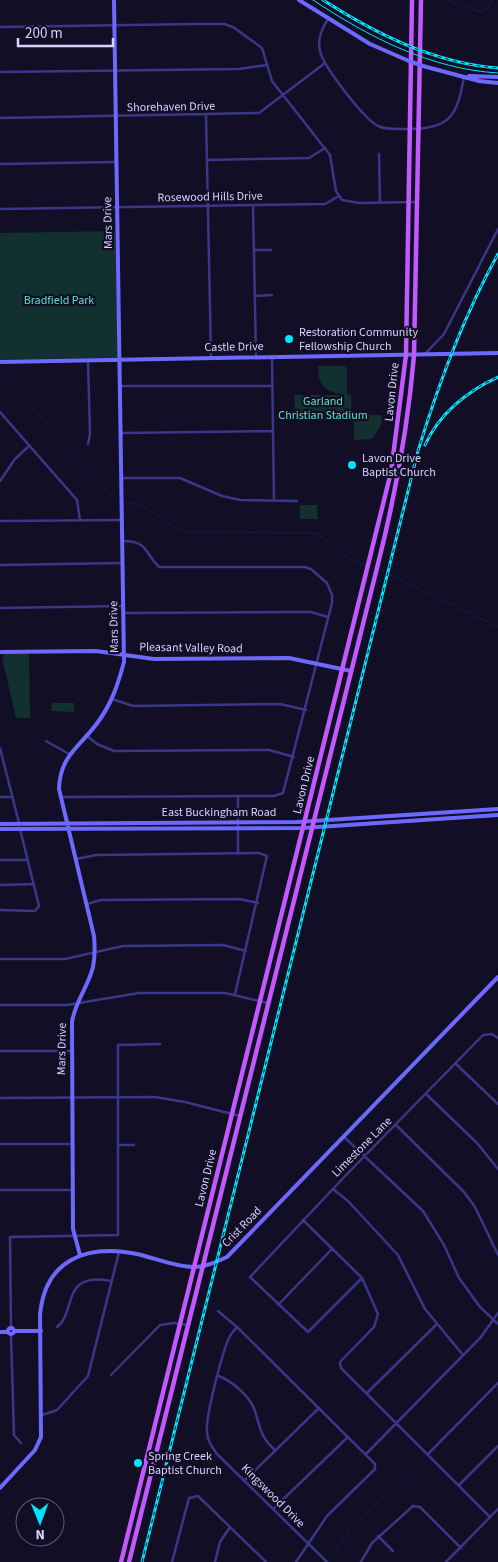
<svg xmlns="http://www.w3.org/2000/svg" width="498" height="1562" font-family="'Source Sans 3',sans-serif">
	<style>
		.green { fill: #11302f }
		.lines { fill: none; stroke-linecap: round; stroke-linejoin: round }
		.stream { stroke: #0a2149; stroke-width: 1 }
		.street { stroke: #3a3787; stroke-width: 2.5 }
		.secondary { stroke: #6d69ff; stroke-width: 4 }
		.primary { stroke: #c159ff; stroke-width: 4.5 }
		.tram { stroke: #00e5fd; stroke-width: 1 }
		.rail-casing { stroke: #00e5fd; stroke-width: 3 }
		.rail { stroke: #120e26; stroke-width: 1; stroke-dasharray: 4; stroke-linecap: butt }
		.secondary-bridge { stroke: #6d69ff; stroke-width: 4 }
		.poi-dot { fill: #00e5fd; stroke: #120e26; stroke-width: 2 }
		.labels { text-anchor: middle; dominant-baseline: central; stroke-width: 4.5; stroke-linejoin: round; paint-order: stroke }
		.street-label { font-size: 12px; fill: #d7d2ff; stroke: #120e26 }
		.park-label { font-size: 12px; fill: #59e4c1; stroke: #120e26 }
		.poi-label { font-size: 12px; fill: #d7d2ff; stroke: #120e26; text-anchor: start }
	</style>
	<rect width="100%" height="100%" fill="#120e26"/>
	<!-- green -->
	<path class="green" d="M115 231 118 358 0 360V233Z
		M318 366H344L347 368V395H351L352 421H296L294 395H345C326 391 318 388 318 366Z
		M357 415H382L381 426 372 439 354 440V417Z
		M300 505H317L318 519H300Z
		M4 654H29L30 718H16L2 658Z
		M52 703H74V712L51 711Z"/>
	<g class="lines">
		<!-- stream -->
		<path class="stream" d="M445 0 481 12 488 8 492 0
			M0 372 118 502
			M126 503C157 505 162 526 189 532L317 533 345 556 365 565
			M381 570 498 627
			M330 1561 349 1529 411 1472"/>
		<!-- street -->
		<path class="street" d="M328 19C322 29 317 39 320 51 323 66 364 119 378 126 387 130 399 129 409 129 450 129 457 116 464 77
			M0 27 193 24H224L233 27 262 48 272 81 330 155 336 191 342 200 359 203 417 202
			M0 72 239 69 267 65
			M206 115 211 357
			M0 118 259 113 325 63
			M379 154 380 203
			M207 160 309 158 325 148
			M0 164 116 162
			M253 205 256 357
			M0 209 325 204 339 196
			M254 250H271
			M255 296 272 295
			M425 354 444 334 498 229
			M272 357 274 501
			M121 386H272
			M0 412 77 500 80 520
			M121 433 273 431
			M88 444 90 434 88 361
			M122 478H180L222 496 240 500 297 501
			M0 481 15 459 29 446
			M0 521 122 520
			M0 565 123 563
			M0 608 123 606
			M124 613 292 612H311L328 617
			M112 699 133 706 280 704 306 710
			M87 736 97 744 114 751 269 750 294 757
			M46 741 69 754
			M0 748 19 823
			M238 796V854
			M0 797H13
			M60 797 274 796 283 793 332 603V595L327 583 311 569 305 567H159C144 553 149 541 123 541
			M76 859 96 855 259 853 267 856 235 994
			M0 860H28
			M0 885 34 884
			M87 904 101 900 239 899 258 903
			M0 910 35 911 39 906 20 829
			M0 959H65L123 946 223 945 246 951
			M0 1005H67L139 993H225L268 1003
			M0 1051H71
			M456 1064 498 1104
			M426 1094 477 1143 498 1169
			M0 1098 155 1097 185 1102 240 1116
			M396 1125 464 1192 475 1207 498 1255
			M343 1136 423 1211 444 1245 459 1278 480 1307 498 1324
			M0 1144H72
			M118 1145H134
			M333 1189 348 1201 398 1255 425 1309 463 1355
			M0 1190H72
			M303 1220 362 1278 378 1314 374 1327 340 1362 341 1368 490 1517
			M362 1278 308 1332 250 1277 348 1173 483 1035 492 1034 498 1038
			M278 1305 332 1249
			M218 1311 237 1327 375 1464V1469L327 1516 296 1562
			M57 1327C77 1312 60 1271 112 1281
			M237 1327C235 1330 231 1333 230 1336 223 1349 205 1418 207 1432 207 1440 212 1447 217 1454L327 1562
			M11 1328 10 1237 118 1235V1045L160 1044
			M11 1335 14 1435 21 1443
			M111 1375 160 1325 174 1323 188 1325
			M219 1376C233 1382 250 1396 255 1411 260 1427 261 1438 274 1449
			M367 1393 436 1325
			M42 1415 57 1410 88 1376 119 1252
			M429 1453 498 1383
			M366 1454 481 1337 498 1313
			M244 1481 319 1408
			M459 1485 498 1446
			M273 1509 348 1437
			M378 1536 393 1551
			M172 1562 189 1498 198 1496 266 1562
			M215 1562 220 1542 230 1527
			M361 1562 372 1543 413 1506 420 1507 461 1548
			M446 1562 498 1509"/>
		<!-- secondary -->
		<path class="secondary" d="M299 0 370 44 409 61
			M423 66 479 81 498 83
			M469 76 498 77
			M0 362 498 353
			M0 652 96 651 154 659 289 658 351 671
			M0 824 297 822 498 809
			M0 829 303 828 498 815
			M80 1255 73 1229 72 1022C75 1002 88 987 93 967 95 957 95 947 94 936L59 789C60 755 80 747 98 722 112 703 118 684 124 662L114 0
			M8 1331a3 3 0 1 1 6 0a3 3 0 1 1-6 0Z
			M14 1331H41
			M0 1332H8
			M0 1488 35 1450 41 1437 40 1315C45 1259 87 1244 137 1254 155 1258 175 1267 194 1267 205 1267 216 1262 227 1257L498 977"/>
		<!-- primary -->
		<path class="primary" d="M121 1562 391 472 406 355 412 0
			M129 1562 377 568C395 497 408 428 414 355L421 0"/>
		<!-- tram -->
		<path class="tram" d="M313 0C369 37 430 69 498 73"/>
		<!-- rail casing -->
		<g class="rail-casing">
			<path id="rail" d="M323 0C376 34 434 63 498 68
				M425 445C439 414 467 391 498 377
				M142 1562 418 451C439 382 463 317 498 254"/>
		</g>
		<!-- rail -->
		<use href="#rail" class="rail"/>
		<!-- secondary-bridge -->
		<path class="secondary-bridge" d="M409 61 423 66"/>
	</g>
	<!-- markers -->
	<g class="poi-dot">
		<circle cx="289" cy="339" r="5"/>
		<circle cx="352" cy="465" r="5"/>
		<circle cx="138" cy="1463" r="5"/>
	</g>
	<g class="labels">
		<!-- street labels -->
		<g class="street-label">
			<text transform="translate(171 107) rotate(-1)">Shorehaven Drive</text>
			<text transform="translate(210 197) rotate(-1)">Rosewood Hills Drive</text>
			<text transform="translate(108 223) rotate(-91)">Mars Drive</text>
			<text transform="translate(234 347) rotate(-1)">Castle Drive</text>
			<text transform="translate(392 392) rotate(-84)">Lavon Drive</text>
			<text transform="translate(114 627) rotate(-91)">Mars Drive</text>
			<text transform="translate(191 648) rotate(1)">Pleasant Valley Road</text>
			<text transform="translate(304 785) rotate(-76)">Lavon Drive</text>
			<text x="219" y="812">East Buckingham Road</text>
			<text transform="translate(62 1049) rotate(-89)">Mars Drive</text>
			<text transform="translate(362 1147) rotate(-45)">Limestone Lane</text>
			<text transform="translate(206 1178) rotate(-76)">Lavon Drive</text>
			<text transform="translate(242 1227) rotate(-46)">Crist Road</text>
			<text transform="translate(273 1496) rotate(45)">Kingswood Drive</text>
		</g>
		<!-- park labels -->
		<g class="park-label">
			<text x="59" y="300">Bradfield Park</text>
			<text x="323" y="401">Garland<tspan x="323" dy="14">Christian Stadium</tspan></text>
		</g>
		<!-- poi labels -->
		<g class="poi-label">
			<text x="299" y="332">Restoration Community<tspan x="299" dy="14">Fellowship Church</tspan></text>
			<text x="362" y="458">Lavon Drive<tspan x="362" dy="14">Baptist Church</tspan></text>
			<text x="148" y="1456">Spring Creek<tspan x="148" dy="14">Baptist Church</tspan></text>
		</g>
	</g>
	<!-- north arrow -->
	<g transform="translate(40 1522) rotate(179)"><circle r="24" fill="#120e26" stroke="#615c7d"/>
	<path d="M0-4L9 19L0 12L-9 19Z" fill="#00e5fd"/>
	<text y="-8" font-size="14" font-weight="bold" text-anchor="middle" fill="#d7d2ff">N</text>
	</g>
	<!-- scale -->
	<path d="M18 38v8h95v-8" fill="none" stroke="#d7d2ff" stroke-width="2.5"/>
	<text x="25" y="38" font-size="15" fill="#d7d2ff" stroke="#120e26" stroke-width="4" paint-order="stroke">200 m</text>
</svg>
